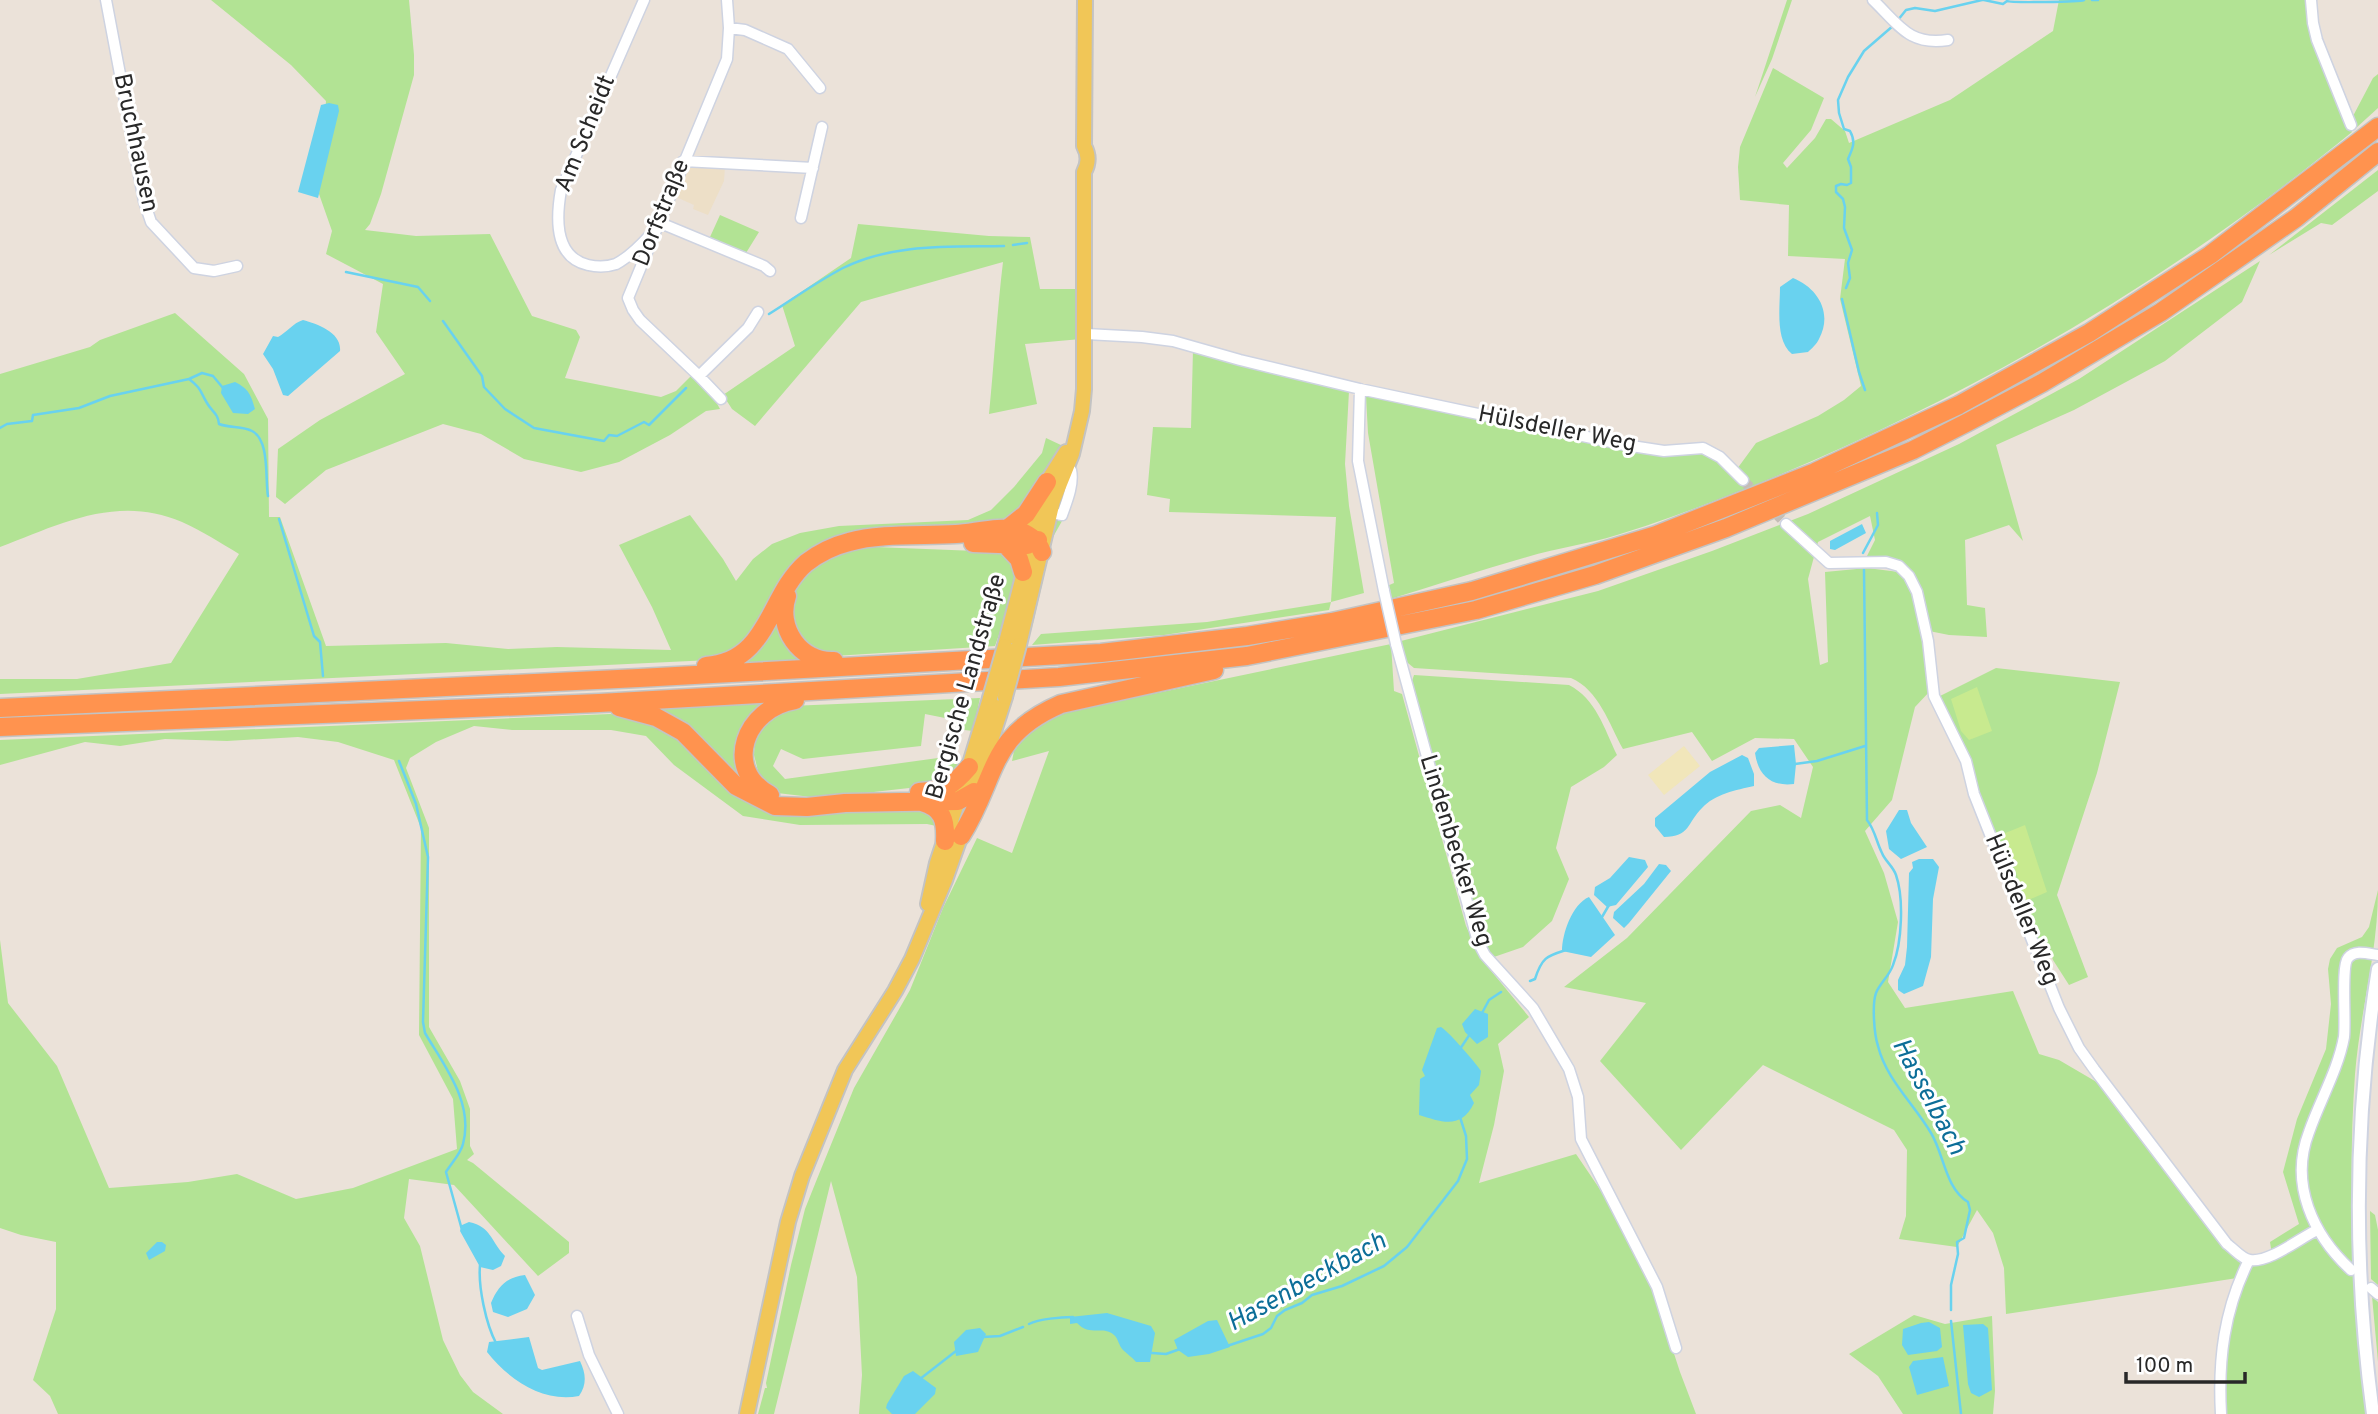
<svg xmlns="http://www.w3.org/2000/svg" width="2378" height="1414" font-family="Overpass,sans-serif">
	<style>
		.education { fill: #eddfc7 }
		.green { fill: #b2e394 }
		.sand { fill: #f1e6ba }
		.pitch { fill: #c8ea8f }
		.water { fill: #69d2ef }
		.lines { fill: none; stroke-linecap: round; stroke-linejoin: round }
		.stream { stroke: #69d2ef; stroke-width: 2.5 }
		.street-tunnel { stroke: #c4bdb6; stroke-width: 10; stroke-dasharray: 10 5; stroke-linecap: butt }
		.street-casing { stroke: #ced3e1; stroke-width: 13 }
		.secondary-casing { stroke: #ced3e1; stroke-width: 16 }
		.primary-casing { stroke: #c3c3c3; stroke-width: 18 }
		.highway-casing { stroke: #c3c3c3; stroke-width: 21 }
		.street { stroke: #fff; stroke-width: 10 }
		.secondary { stroke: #fff; stroke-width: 12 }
		.primary { stroke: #f1c657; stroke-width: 14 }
		.highway { stroke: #ff934f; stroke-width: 18 }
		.street-bridge-casing { stroke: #ced3e1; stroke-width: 13; stroke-linecap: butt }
		.primary-bridge-casing { stroke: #c3c3c3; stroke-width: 18; stroke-linecap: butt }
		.street-bridge { stroke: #fff; stroke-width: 10 }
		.primary-bridge { stroke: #f1c657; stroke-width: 14 }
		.labels { text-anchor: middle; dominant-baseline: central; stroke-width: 6; stroke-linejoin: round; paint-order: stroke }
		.street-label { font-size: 24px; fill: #282828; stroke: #fff }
		.water-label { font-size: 26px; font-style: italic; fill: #0c6e98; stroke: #fff }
	</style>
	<rect width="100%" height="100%" fill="#ebe2d9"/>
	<!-- education -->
	<path class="education" d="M689 164 725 167 724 181 708 215 693 209 694 205 676 197Z"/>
	<!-- green -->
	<path class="green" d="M211 0H409L414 55V75L381 194 370 224 365 230 416 236 490 234 532 316 576 330 580 337 565 378 661 397 676 391 692 375 714 398 720 409 706 411 670 435 619 462 581 472 524 459 481 434 443 424 326 470 285 504 276 497 278 449 320 420 405 374 376 332 383 284 326 254 332 231 319 194 326 101 291 65Z
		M1787 0H1792L1772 59 1755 97Z
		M2059 0H2307L2312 41 2352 132C2149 298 1920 427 1674 516 1655 523 1636 529 1617 535 1588 544 1557 548 1527 557 1480 570 1434 586 1387 600V586L1394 583 1368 433 1366 397 1373 395 1500 423 1705 452 1737 469 1756 443 1818 416 1844 400 1861 386 1840 299 1845 259 1788 256 1789 205 1740 200 1738 167 1740 147 1773 68 1824 98 1811 130 1783 163 1787 168 1815 138 1826 119H1831L1845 131 1849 143 1950 100 2053 31Z
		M2378 74V108L2356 128 2352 118 2373 78Z
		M2378 170V191L2332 225 2321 223 2269 255Z
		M720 215 759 232 746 253 710 237Z
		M858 224 989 236 1030 237 1040 289H1080L1081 339 1025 344 1037 404 989 414C994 364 997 312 1003 262L861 302 755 426 732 409 723 395 795 346 782 305 851 258Z
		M2260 261 2242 302 2165 361 2074 410 1996 445 2023 541 2009 525 1965 540 1967 605 1985 608 1987 637 1949 635 1929 631 1915 578 1867 556 1875 540 1870 516 1818 542 1808 579 1820 665 1828 662 1825 572 1867 568 1899 572 1911 587 1925 644 1931 690 1915 707 1892 800 1865 831 1884 873 1898 922 1888 982 1905 1008 2013 991 2039 1054 2059 1060 2100 1084 2239 1258 2241 1265 2237 1278 2006 1314 2004 1268 1993 1233 1977 1210 1957 1247 1899 1239 1906 1216 1907 1150 1894 1130 1763 1065 1681 1150 1600 1061 1646 1003 1564 987 1627 938 1751 811 1780 805 1801 818 1813 767 1794 739 1755 738 1712 761 1692 732 1623 749C1609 724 1599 690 1571 678L1414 668 1403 659 1401 641 1598 591 1712 551 1808 514 1959 444 2079 379Z
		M175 313 244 374 268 419 269 517H280L326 646 446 643 508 649 557 647 671 650 652 607 619 545 690 515 723 559 736 581 753 559 772 544 800 533 839 526 968 520 991 510 1014 487 1042 453 1046 438 1063 446 1016 520 825 547 750 640 711 660 0 694V679H77L171 663 239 554C221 543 202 531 182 522 118 494 60 524 0 547V374L90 347 100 340Z
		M1193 350 1261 370 1349 391 1345 464 1349 506 1364 593 1331 602 1329 610 1164 635 1032 645 1041 634 1207 622 1331 602 1336 517 1169 512 1170 499 1147 495 1153 427 1191 428Z
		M1057 519 1062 521 1053 537 1031 632 1054 521Z
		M875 547 1002 552 1017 569 1013 595 995 646 834 656 810 649 790 620C791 611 790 601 793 593 806 560 845 551 875 547Z
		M780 608 810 660 728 664Z
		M1391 644 1394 691 1402 694 1466 926 1483 961 1529 1017 1498 1044 1504 1071 1494 1125 1479 1183 1576 1154 1618 1216 1651 1283 1680 1372 1696 1414H859L862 1375 857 1277 831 1181 774 1414H758L765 1388H767L766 1383 791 1265 805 1209 817 1179 854 1088 910 990 943 908 977 838 1012 853 1049 751 1012 761 1014 751 1042 717Z
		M1996 668 2120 682 2097 773 2057 895 2088 977 2069 985 2053 960 2047 943 2036 944 1938 697Z
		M1414 675 1569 685C1596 699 1604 728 1617 755L1604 767 1571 787 1556 848 1569 879 1552 921 1523 947 1491 958 1474 923 1410 687Z
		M980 698 973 731 956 729 955 720 925 714 921 746 803 759 781 749 773 766 785 779 938 758 959 765 945 784 820 798 777 793 766 784 758 771 754 755 755 738 760 728 790 706Z
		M768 703 746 722 752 788 647 710Z
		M610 714 640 718 681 738 755 801 923 811 932 813 941 827 927 824 800 825 743 816 674 765 646 736 611 730H512L474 726 436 742 410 758 406 768 429 828V1027L460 1081 470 1109V1146L474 1154 467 1160 473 1163 569 1242V1253L538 1276 454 1185 409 1179 404 1218 420 1246 443 1340 460 1375 473 1392 503 1414H58L50 1396 33 1380 56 1309V1242L21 1235 0 1228V940L8 1003 57 1066 109 1188 188 1182 237 1174 296 1199 353 1188 457 1149 453 1099 419 1035 421 828 394 760 338 742 298 737 227 741 165 739 120 746 85 742 0 765V740Z
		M2378 890C2378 952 2360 1012 2355 1074 2347 1188 2354 1301 2367 1414H2226C2224 1364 2226 1311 2252 1266L2273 1261 2270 1242 2299 1224 2283 1172 2297 1119 2326 1049 2331 1004 2328 969 2330 959 2337 948 2362 937 2369 927Z
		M2370 1211 2375 1215 2378 1230V1285L2371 1279Z
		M2372 1296 2378 1302V1362Z
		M1914 1315 1945 1324 1992 1316 1995 1391 1993 1414H1903L1878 1376 1849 1354Z"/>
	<!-- sand -->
	<path class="sand" d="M1684 746 1700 766 1664 795 1648 775Z"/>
	<!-- pitch -->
	<path class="pitch" d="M1977 687 1992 731 1969 740 1961 731 1951 699Z
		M2025 825 2047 892 2026 901 2003 834Z"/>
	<!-- water -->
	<path class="water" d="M329 103 338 105 339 111 318 198 298 192 321 105Z
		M1793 278C1818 288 1833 313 1819 339 1817 344 1811 349 1808 352L1792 354C1775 340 1780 308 1780 287Z
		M303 320C318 324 342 333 340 351L288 396 283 395 273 369 263 354 273 336 278 337C286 333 293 323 303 320Z
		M235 382C249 389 251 395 255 409L248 414 233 413 221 393 222 386Z
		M1862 524 1866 533 1835 550 1830 549V541Z
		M1794 745 1796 764 1794 784C1771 787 1758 775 1755 753L1759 748Z
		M1742 755 1748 758 1754 774V786C1736 790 1715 794 1702 808 1687 823 1690 837 1664 837L1655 826V818L1710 772Z
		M1899 810H1907L1911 823 1927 847 1901 859 1889 849 1886 831Z
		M1629 857 1645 860 1648 867 1616 905 1607 907 1594 895 1595 887 1610 878Z
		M1919 859H1933L1939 867 1933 899 1931 957 1923 986 1904 994 1898 990V980L1905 965 1907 947 1909 873 1913 868 1912 862Z
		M1659 864 1666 865 1671 871 1629 923 1624 928 1613 918 1614 912 1644 884Z
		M1589 897 1615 935 1591 957 1562 951C1562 934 1572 904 1589 897Z
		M1475 1009 1488 1014V1037L1477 1044 1465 1032 1462 1024Z
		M1441 1027C1449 1032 1476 1063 1481 1071L1479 1085 1470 1095 1474 1103C1461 1130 1442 1122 1419 1115L1420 1079 1425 1076 1422 1070 1437 1028Z
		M469 1222C492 1227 491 1242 505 1256L501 1266 493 1270 480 1267 460 1231 462 1225Z
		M157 1242H162L166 1245 165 1251 149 1260 146 1253Z
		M525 1275 535 1295 527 1309 508 1317 493 1312 491 1303C498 1286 507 1277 525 1275Z
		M1107 1313 1151 1326 1155 1333 1150 1362H1136C1132 1357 1127 1354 1123 1350 1119 1346 1118 1338 1114 1335 1103 1325 1090 1337 1077 1323L1070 1324V1317Z
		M1217 1320 1230 1347 1209 1354 1188 1357 1178 1350 1174 1340 1208 1321Z
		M1929 1322 1940 1328 1942 1347 1937 1351 1908 1355 1902 1345 1903 1329 1921 1323Z
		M1983 1324 1988 1328 1992 1390 1979 1397 1971 1393 1968 1384 1963 1325Z
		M980 1328 986 1334 978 1352 956 1356 954 1342 966 1330Z
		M529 1337 538 1368 542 1370 580 1361C586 1374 587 1384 579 1396 543 1403 509 1380 487 1352L489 1342Z
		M1943 1357 1949 1386 1917 1395 1909 1367 1913 1361Z
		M913 1371 936 1388 935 1394 915 1414H892L886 1408 887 1404 904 1376Z"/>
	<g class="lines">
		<!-- stream -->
		<path class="stream" d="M1984 0 2003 4 2007 1C2011 3 2079 2 2084 0
			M2092 0H2098
			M1898 20 1906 10 1915 8 1935 11 1982 0
			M1013 245 1027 243
			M346 272 418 287 430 301
			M1846 288 1850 278 1848 263 1852 250 1844 228 1845 207 1843 199 1836 192V186L1841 184 1847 185 1851 183V167L1848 159C1853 148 1856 142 1850 131L1844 129 1839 113 1838 100 1848 77 1864 51 1894 25
			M1842 299 1859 372 1865 390
			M769 314C793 299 818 281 843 268 894 243 950 247 1004 246
			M443 321 482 376 484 387 505 409 534 428 604 441 609 435 617 436 644 422 649 425 686 388
			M189 379C201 388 200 391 207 403 212 412 218 413 219 424 229 428 243 426 252 431 270 440 265 479 268 496
			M0 428 7 424 32 421 33 415 79 408 110 396 189 379 202 373 213 376 223 388
			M279 519 314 636 320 642 323 676
			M1863 553 1878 525 1877 513
			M1864 570 1867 820C1875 830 1876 841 1882 853 1885 861 1893 866 1896 875 1904 898 1902 943 1893 965 1890 975 1880 983 1876 993 1872 1004 1874 1034 1878 1046 1886 1079 1914 1104 1931 1133 1944 1154 1945 1188 1968 1202L1970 1210 1964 1238 1957 1242 1958 1254 1951 1285V1310
			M399 761 416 804 428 857 423 1022 425 1033C445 1067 474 1103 463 1144 461 1153 451 1164 446 1172L462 1230
			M1795 764 1817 761 1865 746
			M1602 917 1609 905
			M1530 981 1535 979C1542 957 1547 956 1566 950
			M1482 1013 1489 1000 1501 992
			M1460 1049 1470 1034
			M480 1265C478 1287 486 1324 496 1343
			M1951 1321 1961 1414
			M1029 1324C1039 1319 1061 1317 1073 1317
			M983 1337 1000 1336 1023 1327
			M1227 1346 1263 1334 1271 1328 1277 1316 1285 1310 1302 1303 1312 1295 1342 1286 1384 1266 1407 1247 1458 1181 1467 1159 1466 1136 1460 1117
			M1152 1353 1166 1354 1180 1349
			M920 1379 956 1351"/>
		<!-- street-tunnel -->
		<path class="street-tunnel" d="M1743 480 1786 524"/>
		<!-- street casing -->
		<g class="street-casing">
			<path id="street" d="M106 0 144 201 151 222 194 268 214 271 237 266
				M644 0 561 190C556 218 554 257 588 265 597 267 607 267 616 264 629 257 640 246 650 235
				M727 0 729 28 727 59 628 298 633 310 640 320 699 376 748 328 758 312
				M1873 0C1899 25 1909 46 1948 40
				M2311 0 2313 23 2317 40 2351 125
				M729 28 745 30 788 49 820 88
				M683 161 813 168
				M801 218 822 127
				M658 222 764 266 770 271
				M1086 334 1142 337 1173 341 1240 360 1360 389 1625 445 1664 451 1703 448 1720 457 1743 480
				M699 376 721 399
				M1360 389 1358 461 1384 591
				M1050 513 1062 515C1067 501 1074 484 1071 470L1065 467
				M1786 524 1829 563 1886 562 1899 566 1909 576 1917 592 1928 641 1934 696 1966 761 1974 794 2059 1008 2079 1048 2094 1069 2227 1244C2234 1249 2242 1259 2250 1260 2269 1263 2300 1238 2317 1230
				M1396 644 1478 942 1485 955 1533 1008 1569 1069 1578 1097 1581 1139 1657 1287 1676 1348
				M2351 1270C2313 1235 2289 1184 2309 1132 2320 1100 2338 1070 2344 1037 2346 1020 2341 966 2348 958 2355 949 2369 954 2378 955
				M2371 1288 2378 1294
				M577 1316 589 1355 618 1414
				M2221 1414C2218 1359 2224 1310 2249 1260"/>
		</g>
		<!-- secondary casing -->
		<g class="secondary-casing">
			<path id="secondary" d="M2373 1414C2353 1266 2354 1116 2378 969"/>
		</g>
		<!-- primary casing -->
		<g class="primary-casing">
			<path id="primary" d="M1019 645 1053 501 1072 454 1082 411 1084 389V172C1089 163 1089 155 1084 146L1085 0
				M1005 646 1026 565 1038 506 1047 482 1066 452
				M972 800 1005 697
				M928 904 937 863 969 767 990 698
				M747 1414 788 1222 802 1176 845 1070 895 991 912 959 945 880 964 826"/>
		</g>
		<!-- highway casing -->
		<g class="highway-casing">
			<path id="highway" d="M1007 529 1026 514 1047 482
				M973 543 1027 545 1038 540
				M1004 543 1019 559 1023 572
				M787 596C776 627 800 663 834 661
				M706 666C769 662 768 596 806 563 819 553 833 546 849 542 880 533 922 536 956 534 975 533 1000 525 1019 531 1031 535 1038 541 1042 552
				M619 707 656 717 683 732 736 786 775 806 807 807 845 803 958 801 974 792
				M0 708 639 678 1101 653 1247 636 1332 622 1472 591 1656 535 1815 472 1959 405 2089 333 2210 255 2378 127
				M0 727 599 703 1059 677 1247 656 1476 610 1595 575 1726 528 1913 450 1968 422 2042 383 2161 312 2296 218 2378 152
				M919 792C945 790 952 787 969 767
				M770 795C722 769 745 708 795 700
				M922 802C943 808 946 821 945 841
				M961 836C998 777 987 736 1061 704L1214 670"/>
		</g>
		<!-- street -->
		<use href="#street" class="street"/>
		<!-- secondary -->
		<use href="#secondary" class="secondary"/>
		<!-- primary -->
		<use href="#primary" class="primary"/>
		<!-- highway -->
		<use href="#highway" class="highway"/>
		<!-- street-bridge casing -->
		<g class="street-bridge-casing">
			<path id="street-bridge" d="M1384 591 1396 644"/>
		</g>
		<!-- primary-bridge casing -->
		<g class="primary-bridge-casing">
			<path id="primary-bridge" d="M1005 697 1019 645
				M990 698 1005 646"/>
		</g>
		<!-- street-bridge -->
		<use href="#street-bridge" class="street-bridge"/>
		<!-- primary-bridge -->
		<use href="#primary-bridge" class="primary-bridge"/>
	</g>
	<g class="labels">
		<!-- street labels -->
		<g class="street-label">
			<text transform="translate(586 134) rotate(-68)">Am Scheidt</text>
			<text transform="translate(135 143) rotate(78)">Bruchhausen</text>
			<text transform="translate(662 213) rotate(-68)">Dorfstraße</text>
			<text transform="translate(1557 430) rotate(11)">Hülsdeller Weg</text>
			<text transform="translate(967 687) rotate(-74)">Bergische Landstraße</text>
			<text transform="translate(1455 851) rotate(73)">Lindenbecker Weg</text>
			<text transform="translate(2021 910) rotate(68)">Hülsdeller Weg</text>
		</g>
		<!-- water labels -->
		<g class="water-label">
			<text transform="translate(1928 1097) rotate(62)">Hasselbach</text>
			<text transform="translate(1307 1283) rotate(-29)">Hasenbeckbach</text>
		</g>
	</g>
	<!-- scale -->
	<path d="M2126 1372v10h119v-10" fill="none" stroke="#282828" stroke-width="3.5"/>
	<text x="2136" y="1372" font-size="21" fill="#282828" stroke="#ffffff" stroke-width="5" paint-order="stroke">100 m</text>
</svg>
